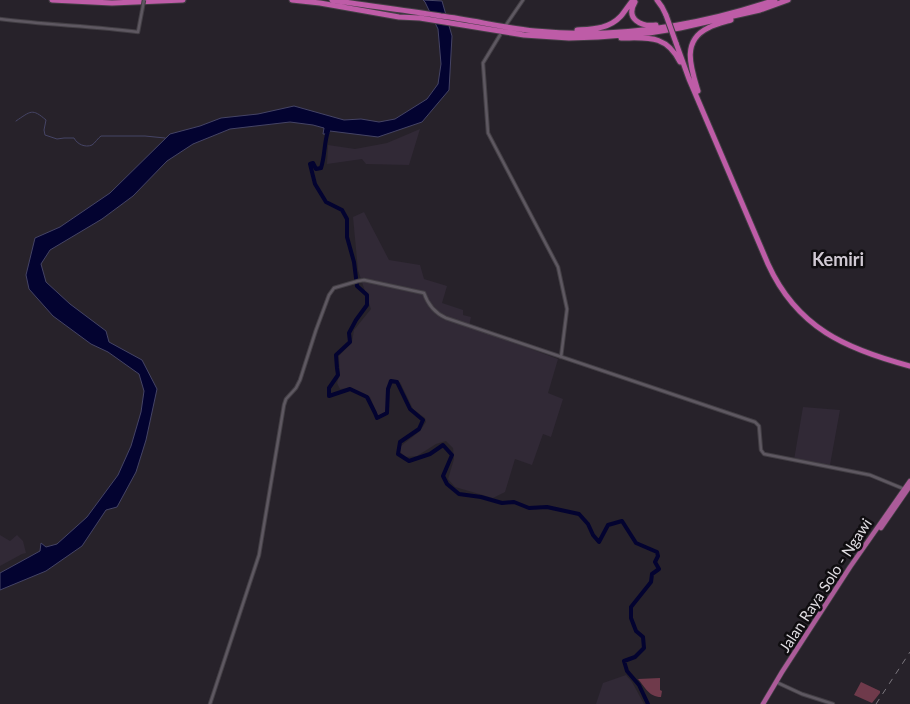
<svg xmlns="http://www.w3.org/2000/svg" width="910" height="704" font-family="Lato,sans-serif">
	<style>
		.built { fill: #312936 }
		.green { fill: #6f3a4b }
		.water { fill: #030330; stroke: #454465 }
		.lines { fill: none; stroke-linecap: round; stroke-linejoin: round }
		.stream { stroke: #454465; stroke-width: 1 }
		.river { stroke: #030330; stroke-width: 4 }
		.tertiary-casing { stroke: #423e44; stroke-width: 4.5 }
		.trunk-casing { stroke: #423e44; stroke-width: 6 }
		.motorway-casing { stroke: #423e44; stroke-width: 7 }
		.tertiary { stroke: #5e5861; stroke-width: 2.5 }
		.trunk { stroke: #ab5b99; stroke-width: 4.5 }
		.motorway { stroke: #be5ca7; stroke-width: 5 }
		.rail { stroke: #7b777e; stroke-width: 1; stroke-dasharray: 6 6; stroke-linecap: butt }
		.tertiary-bridge-casing { stroke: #423e44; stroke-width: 4.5; stroke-linecap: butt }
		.motorway-bridge-casing { stroke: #423e44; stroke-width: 7; stroke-linecap: butt }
		.tertiary-bridge { stroke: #5e5861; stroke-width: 2.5 }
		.motorway-bridge { stroke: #be5ca7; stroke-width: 5 }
		.labels { text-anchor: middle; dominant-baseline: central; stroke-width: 5; stroke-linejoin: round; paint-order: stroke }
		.street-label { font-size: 15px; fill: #e0dde2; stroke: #0f0d10 }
		.quarter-label { font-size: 18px; font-weight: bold; fill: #d0c9d3; stroke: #0f0d10 }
	</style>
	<rect width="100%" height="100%" fill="#27222a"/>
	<!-- built -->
	<path class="built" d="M420 129 409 165 366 164 362 159 327 164 328 145 355 149 387 143Z
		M364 212 389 260 420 265 424 279 447 286 442 303 463 310V315L471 317 469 326 558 359 548 393 563 399 551 437 543 434 532 465 515 459 505 492 493 498 455 487 448 479 454 459 453 448 446 441 436 444 417 456 406 457 400 452 401 446 420 431 426 422 425 418 413 409 400 382 389 380 385 413 378 416 370 397 350 388 340 389 337 383 340 373 339 356 352 342 354 330 371 309 358 270 353 217Z
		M803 407 840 410 830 465 794 460Z
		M0 535 10 541 17 535 23 541 26 553 22 554 0 566Z
		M626 675 632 682 644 704H596L603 683Z"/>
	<!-- green -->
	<path class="green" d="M660 678V690L662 691 661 697C649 697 645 687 638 679Z
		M861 682 880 691V693L872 703 854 695Z"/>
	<!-- water -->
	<path class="water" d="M423 0 442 1 452 36 449 90 422 122 378 137 330 131 328 134H323L324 128 313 125 290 122 230 129 193 144 167 161 133 196 102 219 50 250 41 264 46 282 70 304 106 331 109 342 142 360 157 389 146 440 136 472 117 507 106 510 82 546 46 571 0 590V573L40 551 41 543 46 547 57 544 87 517 118 475 131 446 141 412 144 391 139 374 108 352 91 344 53 316 29 289 26 275 35 238 60 227 110 193 170 134 200 126 221 118 258 114 294 106 344 120 361 119 379 122 395 119 427 99 438 84 441 64 438 29 425 2Z"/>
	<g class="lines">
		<!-- stream -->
		<path class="stream" d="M16 121C31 111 32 108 46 120L44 130 45 135 57 139 64 138H74C77 144 85 148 92 145 95 143 98 138 101 136H145L165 138"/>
		<!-- river -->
		<path class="river" d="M328 131C324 143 325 156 321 168L316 169 313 163 310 164 315 184 326 202 342 210 347 219V237L354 262 357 286 367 295V305L356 320 349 333 350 342 336 355 337 368 338 375 329 388V396L350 389 367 397 375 413 377 418 387 413 388 389 391 381 397 382 410 409 423 420 419 429 400 442 398 454 409 461 430 454 443 445 452 455 443 476 447 484 459 494 481 497 502 503 514 502 529 508 547 507 579 514 588 524 593 535 599 542 608 525 622 521 636 543 657 552 658 556 655 562 659 569 652 574 651 582 631 607V618L636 631 643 637 644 648 635 657 624 661 627 671 639 685 648 704"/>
		<!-- tertiary casing -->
		<g class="tertiary-casing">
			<path id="tertiary" d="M0 19C46 25 92 26 138 32L142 11
				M506 25 523 0
				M500 35 483 63 488 133 558 267 567 309 561 357
				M776 682 802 694 833 704
				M210 704 259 555 284 405 286 399 296 388 300 380 316 330 329 295 334 288 358 281 364 280 424 293C428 305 435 313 446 318L755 422 759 426 761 450 764 454 870 475 904 489"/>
		</g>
		<!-- trunk casing -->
		<g class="trunk-casing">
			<path id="trunk" d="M881 528 910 486
				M763 704 782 672 850 567 910 481"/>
		</g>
		<!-- motorway casing -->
		<g class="motorway-casing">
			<path id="motorway" d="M52 0 112 3 183 0
				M292 0 320 3 399 17 420 18 524 35 569 38 598 37 649 33 680 28 760 10 788 0
				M332 0C368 6 405 10 441 16 473 20 504 28 535 31 616 39 698 26 775 0
				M657 0 662 7 666 15
				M635 2C625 19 641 27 656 25
				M577 30C593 29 609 29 621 16 625 11 629 5 633 0
				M621 38C647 38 666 34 680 62
				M676 43 689 79 768 264C797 328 846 349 910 366
				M698 91C691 68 681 41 708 28 715 24 724 22 731 20"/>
		</g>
		<!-- tertiary -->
		<use href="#tertiary" class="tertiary"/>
		<!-- trunk -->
		<use href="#trunk" class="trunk"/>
		<!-- motorway -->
		<use href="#motorway" class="motorway"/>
		<!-- rail -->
		<path class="rail" d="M876 704 910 652"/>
		<!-- tertiary-bridge casing -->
		<g class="tertiary-bridge-casing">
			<path id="tertiary-bridge" d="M142 11 144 0"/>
		</g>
		<!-- motorway-bridge casing -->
		<g class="motorway-bridge-casing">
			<path id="motorway-bridge" d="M666 15 676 43"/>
		</g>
		<!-- tertiary-bridge -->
		<use href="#tertiary-bridge" class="tertiary-bridge"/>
		<!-- motorway-bridge -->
		<use href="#motorway-bridge" class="motorway-bridge"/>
	</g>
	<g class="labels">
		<!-- street labels -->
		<g class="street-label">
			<text transform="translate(825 585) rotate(-57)">Jalan Raya Solo - Ngawi</text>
		</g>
		<!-- quarter labels -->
		<g class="quarter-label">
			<text x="838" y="259">Kemiri</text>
		</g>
	</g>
</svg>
